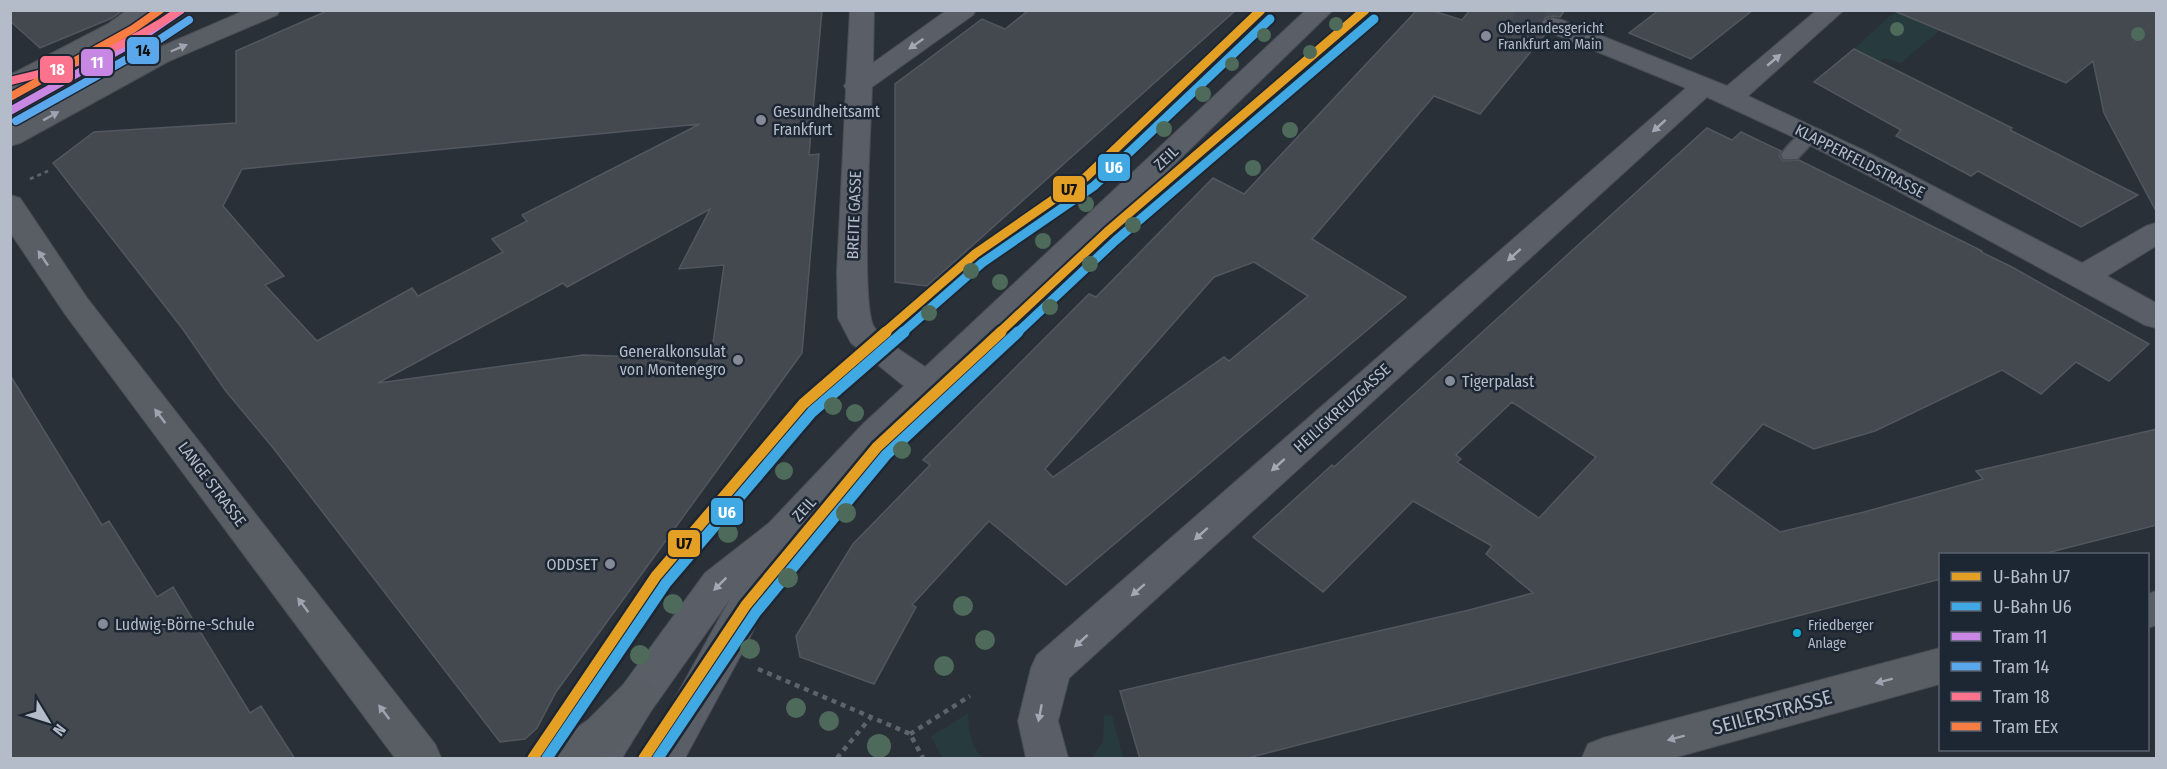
<svg xmlns="http://www.w3.org/2000/svg" width="2167" height="769" font-family="'Fira Sans Condensed',sans-serif">
	<style>
		.green { fill: #273a3e }
		.building { fill: #444950; stroke: #52575f; stroke-width: 1.5; fill-rule: evenodd }
		.lines { fill: none; stroke-linecap: round; stroke-linejoin: round }
		.street-tunnel { stroke: #3f454e; stroke-width: 28; stroke-dasharray: 28 14; stroke-linecap: butt }
		.lane-casing { stroke: #484c53; stroke-width: 3 }
		.street-casing { stroke: #484c53; stroke-width: 2 }
		.secondary-casing { stroke: #484c53; stroke-width: 2 }
		.path-far1 { stroke: #5d636a; stroke-width: 3; stroke-dasharray: 4 4; stroke-linecap: butt }
		.path { stroke: #5d636a; stroke-width: 4.5; stroke-dasharray: 5 5; stroke-linecap: butt }
		.lane { fill: #5a5e66; fill-rule: evenodd }
		.street { fill: #5a5e66; fill-rule: evenodd }
		.secondary { fill: #595d64; fill-rule: evenodd }
		.tram-1-casing { stroke: #1d2633; stroke-width: 11 }
		.tram-2-casing { stroke: #1d2633; stroke-width: 11 }
		.tram-3-casing { stroke: #1d2633; stroke-width: 11 }
		.tram-4-casing { stroke: #1d2633; stroke-width: 11 }
		.tram-1 { stroke: #c787e3; stroke-width: 8 }
		.tram-2 { stroke: #5aa8eb; stroke-width: 8 }
		.tram-3 { stroke: #fc738d; stroke-width: 8 }
		.tram-4 { stroke: #f77d43; stroke-width: 8 }
		.metro-1-far1-casing { stroke: #1d2633; stroke-width: 13 }
		.metro-1-casing { stroke: #1d2633; stroke-width: 16 }
		.metro-2-far1-casing { stroke: #1d2633; stroke-width: 13 }
		.metro-2-casing { stroke: #1d2633; stroke-width: 16 }
		.metro-1-far1 { stroke: #e4a024; stroke-width: 9 }
		.metro-1 { stroke: #e4a024; stroke-width: 11 }
		.metro-2-far1 { stroke: #40a8e2; stroke-width: 9 }
		.metro-2 { stroke: #40a8e2; stroke-width: 11 }
		.tree { fill: #4e6a5a }
		.oneway { fill: #a2a9b5 }
		.oneway2 { fill: #9da4b0 }
		.poi-dot { fill: #848b96; stroke: #1d2633; stroke-width: 2 }
		.bus-dot { fill: #0dafd3; stroke: #1d2633; stroke-width: 2 }
		.labels { text-anchor: middle; dominant-baseline: central; stroke-width: 5; stroke-linejoin: round; paint-order: stroke }
		.far-poi-label { font-size: 14px; fill: #b4bcc9; stroke: #1d2633; text-anchor: start }
		.bus-label { font-size: 14px; fill: #b4bcc9; stroke: #1d2633; text-anchor: start }
		.poi-label { font-size: 16px; fill: #b4bcc9; stroke: #1d2633; text-anchor: start }
		.street-label { font-size: 16px; fill: #b4bcc9; stroke: #1d2633 }
		.near-street-label { font-size: 20px; fill: #b4bcc9; stroke: #1d2633 }
		.line-badge { stroke: #1d2633; stroke-width: 2 }
		.badge-label { font-size: 16px; text-anchor: middle; font-weight: bold; fill: #fff }
		.pale-badge-label { font-size: 16px; text-anchor: middle; font-weight: bold; fill: #111 }
	</style>
	<rect width="100%" height="100%" fill="#2a3038"/>
	<!-- green -->
	<path class="green" d="M1902 11 1945 26 1901 63 1883 58 1881 62 1854 49 1890 16Z
		M968 713C969 730 970 746 983 758H943L931 737Z
		M1112 715 1123 758H1092L1103 742 1104 716Z"/>
	<!-- building -->
	<path class="building" d="M10 10H123L112 18 40 48 10 21Z
		M329 10H822L809 155 819 154 802 353 556 692 537 728 525 739 500 742 274 449 225 390 182 328 53 163 94 132 236 123V51ZM700 124 522 215 527 221 492 239 503 252 418 296 412 288 317 341 265 285 284 276 223 206 242 169ZM710 209 679 269 724 265 713 343 694 367 642 357 583 355 378 383 563 283 567 287Z
		M1029 10H1236L927 286 895 282V84L982 19 1005 29Z
		M1417 10H1430L1462 20 1470 10H1565L1560 17 1553 16 1542 19 1539 26 1546 33 1480 114 1434 96 1312 239 1406 297 1066 585 989 521 912 605 916 607 874 684 800 657 796 636 853 544 930 465 923 460 1089 294 1096 297 1213 178 1244 194ZM1254 262 1308 296 1229 361 1224 357 1053 477 1045 469 1214 277Z
		M1659 10H1753L1691 59 1629 33Z
		M1892 10H2157V213L2104 113 2093 61 2066 83Z
		M1854 49 2012 128 2010 130 2138 195 2081 227 1978 171 1971 176 1896 136 1901 130 1814 82Z
		M1707 128 1732 140 1741 132 1781 151 1779 156 1783 161 1799 160 1982 251 1981 252 2010 266 2149 344 2109 381 2076 362 2041 394 2002 370 1875 431 1814 449 1763 424 1711 483 1780 532 1864 512 1983 479 1976 471 2157 429V525L2039 555H1941V579L1244 759H1140L1120 691 1469 610 1533 593 1486 554 1492 546 1413 501 1323 592 1253 537 1332 465 1334 467 1369 435ZM1512 402 1596 457 1539 518 1457 462 1461 459 1456 455Z
		M10 375 102 525 109 521 157 597 173 587 250 713 261 706 295 759H10Z"/>
	<g class="lines">
		<!-- street-tunnel -->
		<path class="street-tunnel" d="M1517 10 1553 25"/>
		<!-- lane casing -->
		<g class="lane-casing">
			<path id="lane" d="M1811 129 1818 131 1820 135 1797 159H1783L1781 155C1787 145 1800 132 1811 129Z"/>
		</g>
		<!-- street casing -->
		<g class="street-casing">
			<path id="street" d="M850 10H874L873 63 947 10H976L973 15 872 87C871 125 860 305 874 327 885 343 909 355 925 367L1306 10H1333L887 444 795 545 743 651 685 758H642L730 599 651 711 622 758H578L584 744 623 685 705 573 769 523 863 424 904 386 851 343 838 318 837 272 846 89 844 86 846 83Z
				M1817 10H1844L1748 96 1865 151 2082 263 2146 226 2156 223V246L2107 276 2156 303V328L2145 325 1889 186 1802 141 1707 97 1069 678 1058 721 1068 758H1026L1018 721 1031 668 1037 655 1686 88 1544 30 1541 25 1544 20 1553 18 1562 20 1727 86Z"/>
		</g>
		<!-- secondary casing -->
		<g class="secondary-casing">
			<path id="secondary" d="M127 10H156L126 34 19 92 10 94V75L108 24Z
				M246 10H280L277 15 169 61 20 143 10 146V125L151 51Z
				M10 195 20 198 87 298 435 744 441 758H395L65 314 10 232Z
				M2156 591V625L2148 628V594Z
				M1940 648V684L1673 758H1582L1588 744 1603 738Z
				M637 679 651 685 657 698C650 714 616 756 599 758 582 761 563 758 546 758L552 744 588 720 623 685Z"/>
		</g>
		<!-- path-far1 -->
		<path class="path-far1" d="M30 179 48 171"/>
		<!-- path -->
		<path class="path" d="M758 669 871 717
			M910 734 970 696
			M837 758 871 717 910 734 923 758"/>
		<!-- lane -->
		<use href="#lane" class="lane"/>
		<!-- street -->
		<use href="#street" class="street"/>
		<!-- secondary -->
		<use href="#secondary" class="secondary"/>
		<!-- tram-1 casing -->
		<g class="tram-1-casing">
			<path id="tram-1" d="M10 111 139 39 181 10"/>
		</g>
		<!-- tram-2 casing -->
		<g class="tram-2-casing">
			<path id="tram-2" d="M16 121 145 49 189 20"/>
		</g>
		<!-- tram-3 casing -->
		<g class="tram-3-casing">
			<path id="tram-3" d="M10 81C72 67 128 47 180 10"/>
		</g>
		<!-- tram-4 casing -->
		<g class="tram-4-casing">
			<path id="tram-4" d="M10 97 133 29 160 10"/>
		</g>
		<!-- tram-1 -->
		<use href="#tram-1" class="tram-1"/>
		<!-- tram-2 -->
		<use href="#tram-2" class="tram-2"/>
		<!-- tram-3 -->
		<use href="#tram-3" class="tram-3"/>
		<!-- tram-4 -->
		<use href="#tram-4" class="tram-4"/>
		<!-- metro-1-far1 casing -->
		<g class="metro-1-far1-casing">
			<path id="metro-1-far1" d="M884 333 975 254 1086 177 1261 10
				M999 333 1107 232 1365 10"/>
		</g>
		<!-- metro-1 casing -->
		<g class="metro-1-casing">
			<path id="metro-1" d="M533 758 656 576 803 404 886 332
				M644 758 746 605 877 447 1001 332"/>
		</g>
		<!-- metro-2-far1 casing -->
		<g class="metro-2-far1-casing">
			<path id="metro-2-far1" d="M902 333 982 263 1094 186 1270 19
				M1017 333 1115 241 1374 19"/>
		</g>
		<!-- metro-2 casing -->
		<g class="metro-2-casing">
			<path id="metro-2" d="M547 758 666 583 812 412 904 332
				M658 758 756 612 886 455 1018 332"/>
		</g>
		<!-- metro-1-far1 -->
		<use href="#metro-1-far1" class="metro-1-far1"/>
		<!-- metro-1 -->
		<use href="#metro-1" class="metro-1"/>
		<!-- metro-2-far1 -->
		<use href="#metro-2-far1" class="metro-2-far1"/>
		<!-- metro-2 -->
		<use href="#metro-2" class="metro-2"/>
	</g>
	<!-- trees -->
	<g class="tree">
		<circle cx="1336" cy="24" r="7"/>
		<circle cx="1897" cy="29" r="7"/>
		<circle cx="2138" cy="34" r="7"/>
		<circle cx="1264" cy="35" r="7"/>
		<circle cx="1310" cy="52" r="7"/>
		<circle cx="1232" cy="64" r="7"/>
		<circle cx="1203" cy="94" r="8"/>
		<circle cx="1164" cy="129" r="8"/>
		<circle cx="1290" cy="130" r="8"/>
		<circle cx="1124" cy="165" r="8"/>
		<circle cx="1253" cy="168" r="8"/>
		<circle cx="1086" cy="204" r="8"/>
		<circle cx="1133" cy="225" r="8"/>
		<circle cx="1043" cy="241" r="8"/>
		<circle cx="1090" cy="264" r="8"/>
		<circle cx="971" cy="271" r="8"/>
		<circle cx="1000" cy="282" r="8"/>
		<circle cx="1050" cy="307" r="8"/>
		<circle cx="929" cy="313" r="8"/>
		<circle cx="833" cy="406" r="9"/>
		<circle cx="855" cy="413" r="9"/>
		<circle cx="902" cy="450" r="9"/>
		<circle cx="784" cy="471" r="9"/>
		<circle cx="846" cy="513" r="10"/>
		<circle cx="728" cy="533" r="10"/>
		<circle cx="788" cy="578" r="10"/>
		<circle cx="673" cy="604" r="10"/>
		<circle cx="963" cy="606" r="10"/>
		<circle cx="985" cy="640" r="10"/>
		<circle cx="750" cy="649" r="10"/>
		<circle cx="640" cy="655" r="10"/>
		<circle cx="944" cy="666" r="10"/>
		<circle cx="796" cy="708" r="10"/>
		<circle cx="829" cy="721" r="10"/>
		<circle cx="879" cy="746" r="12"/>
	</g>
	<!-- one-way arrows -->
	<defs><path id="oneway-solid" d="M-6-.8H1V-3.2L6.5 0L1 3.2V.8H-6Z" transform="scale(1.5)"/></defs>
	<g class="oneway">
		<use href="#oneway-solid" transform="translate(916 44) rotate(145)"/>
		<use href="#oneway-solid" transform="translate(1774 60) rotate(-40)"/>
		<use href="#oneway-solid" transform="translate(1659 126) rotate(138)"/>
		<use href="#oneway-solid" transform="translate(1514 255) rotate(138)"/>
		<use href="#oneway-solid" transform="translate(1278 465) rotate(138)"/>
		<use href="#oneway-solid" transform="translate(1201 534) rotate(138)"/>
		<use href="#oneway-solid" transform="translate(720 584) rotate(135)"/>
		<use href="#oneway-solid" transform="translate(1138 590) rotate(139)"/>
		<use href="#oneway-solid" transform="translate(1081 641) rotate(138)"/>
		<use href="#oneway-solid" transform="translate(1040 713) rotate(101)"/>
	</g>
	<g class="oneway2">
		<use href="#oneway-solid" transform="translate(179 48) rotate(-23)"/>
		<use href="#oneway-solid" transform="translate(51 116) rotate(-29)"/>
		<use href="#oneway-solid" transform="translate(43 258) rotate(-124)"/>
		<use href="#oneway-solid" transform="translate(160 416) rotate(-127)"/>
		<use href="#oneway-solid" transform="translate(303 605) rotate(-127)"/>
		<use href="#oneway-solid" transform="translate(1884 681) rotate(165)"/>
		<use href="#oneway-solid" transform="translate(384 712) rotate(-127)"/>
		<use href="#oneway-solid" transform="translate(1676 738) rotate(165)"/>
	</g>
	<!-- markers -->
	<g class="poi-dot">
		<circle cx="1486" cy="36" r="6"/>
		<circle cx="761" cy="120" r="6"/>
		<circle cx="738" cy="360" r="6"/>
		<circle cx="1450" cy="381" r="6"/>
		<circle cx="610" cy="564" r="6"/>
		<circle cx="103" cy="624" r="6"/>
	</g>
	<circle class="bus-dot" cx="1797" cy="633" r="5"/>
	<g class="labels">
		<!-- far-poi labels -->
		<g class="far-poi-label">
			<text x="1498" y="28">Oberlandesgericht<tspan x="1498" dy="16">Frankfurt am Main</tspan></text>
		</g>
		<!-- bus labels -->
		<g class="bus-label">
			<text x="1808" y="625">Friedberger<tspan x="1808" dy="18">Anlage</tspan></text>
		</g>
		<!-- poi labels -->
		<g class="poi-label">
			<text x="773" y="111">Gesundheitsamt<tspan x="773" dy="18">Frankfurt</tspan></text>
			<text x="726" y="351" text-anchor="end">Generalkonsulat<tspan x="726" dy="18">von Montenegro</tspan></text>
			<text x="1462" y="381">Tigerpalast</text>
			<text x="598" y="564" text-anchor="end">ODDSET</text>
			<text x="115" y="624">Ludwig-Börne-Schule</text>
		</g>
		<!-- street labels -->
		<g class="street-label">
			<text transform="translate(1166 158) rotate(-44)">ZEIL</text>
			<text transform="translate(1860 161) rotate(27)">KLAPPERFELDSTRASSE</text>
			<text transform="translate(854 215) rotate(-88)">BREITE GASSE</text>
			<text transform="translate(1342 408) rotate(-42)">HEILIGKREUZGASSE</text>
			<text transform="translate(212 484) rotate(53)">LANGE STRASSE</text>
			<text transform="translate(804 509) rotate(-48)">ZEIL</text>
		</g>
		<!-- near-street labels -->
		<g class="near-street-label">
			<text transform="translate(1772 712) rotate(-15)">SEILERSTRASSE</text>
		</g>
	</g>
	<g class="line-badge">
		<rect x="126" y="36" width="34" height="29" rx="6" fill="#5aa8eb"/>
		<rect x="80" y="48" width="34" height="29" rx="6" fill="#c787e3"/>
		<rect x="39" y="55" width="35" height="29" rx="6" fill="#fc738d"/>
		<rect x="1097" y="153" width="34" height="29" rx="6" fill="#40a8e2"/>
		<rect x="1052" y="175" width="34" height="28" rx="6" fill="#e4a024"/>
		<rect x="710" y="497" width="34" height="29" rx="6" fill="#40a8e2"/>
		<rect x="667" y="529" width="34" height="29" rx="6" fill="#e4a024"/>
	</g>
	<g class="badge-label">
		<text x="97" y="68">11</text>
		<text x="57" y="75">18</text>
		<text x="1114" y="173">U6</text>
		<text x="727" y="518">U6</text>
	</g>
	<g class="pale-badge-label">
		<text x="143" y="56">14</text>
		<text x="1069" y="195">U7</text>
		<text x="684" y="549">U7</text>
	</g>
	<!-- border -->
	<rect width="2167" height="769" fill="none" stroke="#b4bcc9" stroke-width="24"/>
	<!-- legend -->
	<rect x="1939" y="553" width="210" height="198" fill="#1d2633" stroke="#59626f" stroke-width="1.5"/>
	<rect x="1951" y="572" width="30" height="9" fill="#e4a024" stroke="#59626f" stroke-width="1.5"/>
	<text x="1993" y="583" font-size="18" fill="#b4bcc9">U-Bahn U7</text>
	<rect x="1951" y="602" width="30" height="9" fill="#40a8e2" stroke="#59626f" stroke-width="1.5"/>
	<text x="1993" y="613" font-size="18" fill="#b4bcc9">U-Bahn U6</text>
	<rect x="1951" y="632" width="30" height="9" fill="#c787e3" stroke="#59626f" stroke-width="1.5"/>
	<text x="1993" y="643" font-size="18" fill="#b4bcc9">Tram 11</text>
	<rect x="1951" y="662" width="30" height="9" fill="#5aa8eb" stroke="#59626f" stroke-width="1.5"/>
	<text x="1993" y="673" font-size="18" fill="#b4bcc9">Tram 14</text>
	<rect x="1951" y="692" width="30" height="9" fill="#fc738d" stroke="#59626f" stroke-width="1.5"/>
	<text x="1993" y="703" font-size="18" fill="#b4bcc9">Tram 18</text>
	<rect x="1951" y="722" width="30" height="9" fill="#f77d43" stroke="#59626f" stroke-width="1.5"/>
	<text x="1993" y="733" font-size="18" fill="#b4bcc9">Tram EEx</text>
	<!-- north arrow -->
	<g transform="translate(48 721) rotate(128)" stroke="#1d2633" stroke-width="4.5" paint-order="stroke">
	<path d="M0-4.5L10 22L0 15L-10 22Z" fill="#b4bcc9"/>
	<text y="-9" font-size="16" font-weight="bold" text-anchor="middle" fill="#b4bcc9">N</text>
	</g>
</svg>
